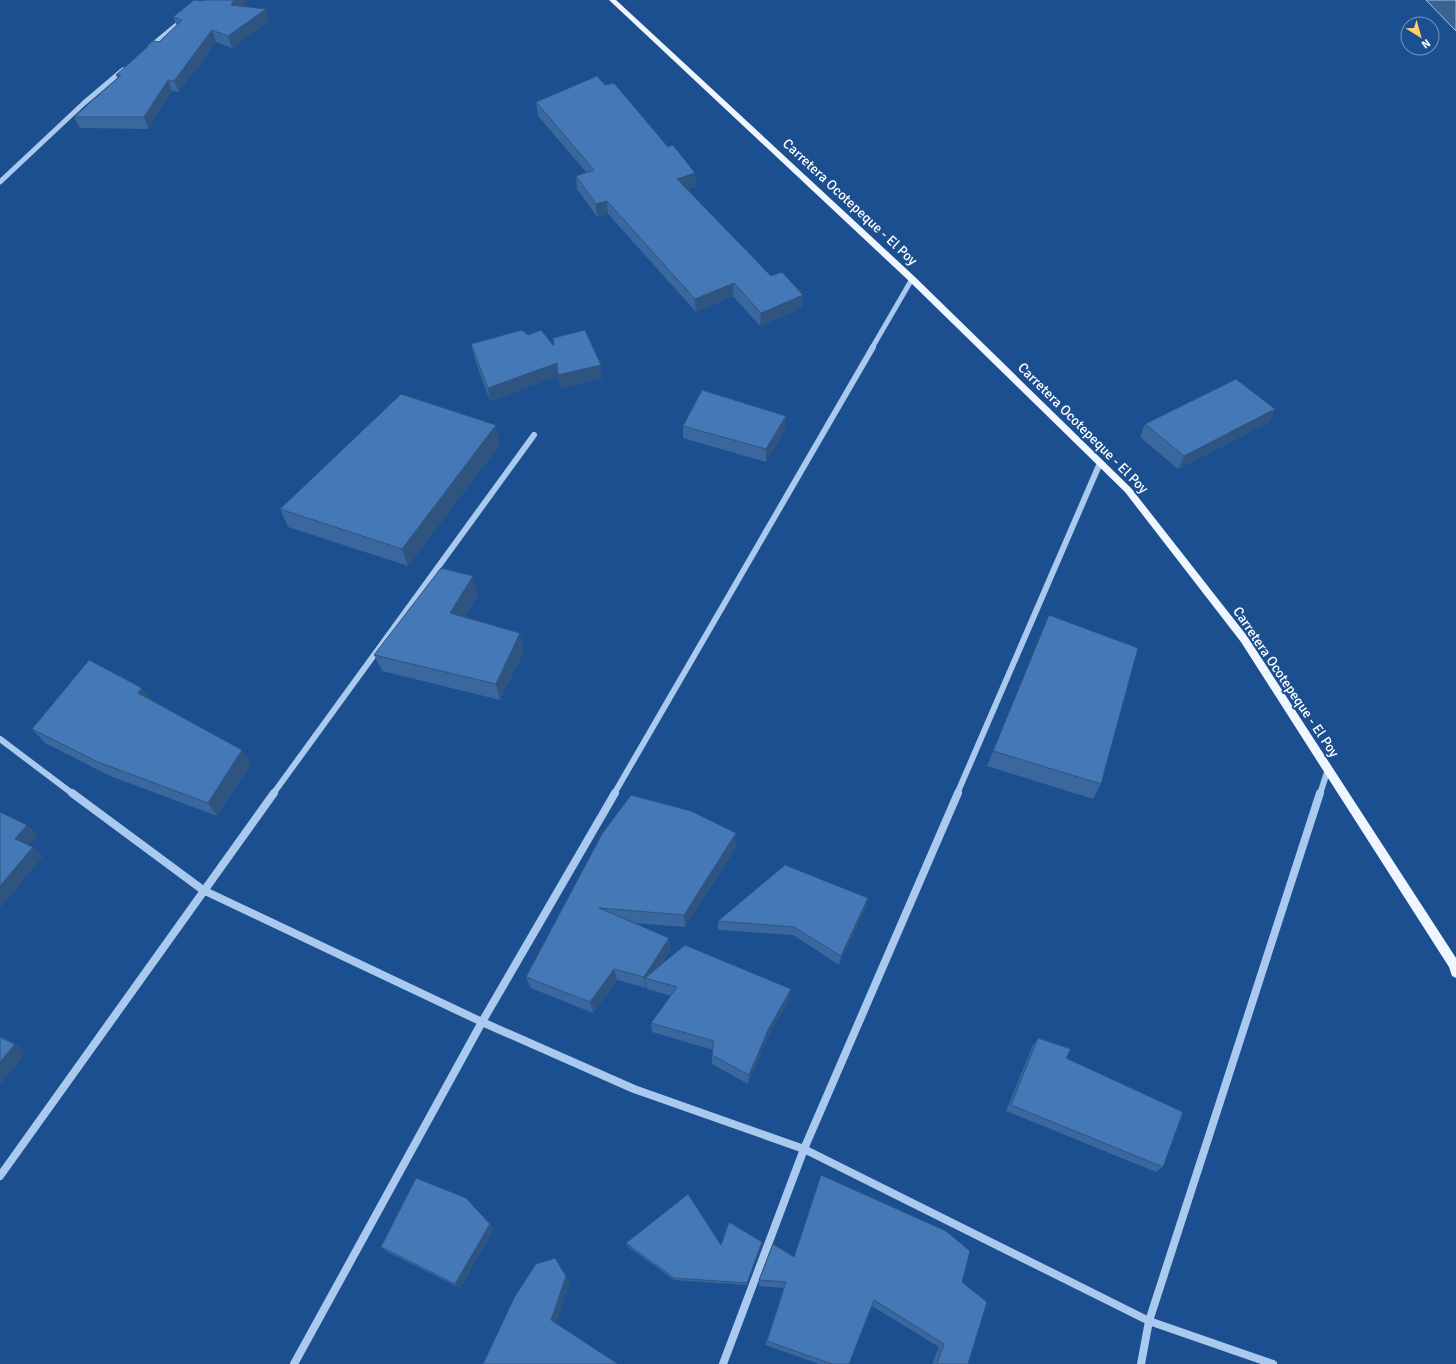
<svg xmlns="http://www.w3.org/2000/svg" width="1456" height="1364" font-family="Signika,sans-serif">
	<style>
		.water { fill: #3c6290; stroke: #9cc4f0 }
		.lines { fill: none; stroke-linecap: round; stroke-linejoin: round }
		.minor-far2 { stroke: #a9c9ee; stroke-width: 5 }
		.minor-far1 { stroke: #a9c9ee; stroke-width: 6 }
		.minor { stroke: #a9c9ee; stroke-width: 8 }
		.major { fill: #f0f6ff; fill-rule: evenodd }
		.wall { fill: #3a679d }
		.shaded-wall { fill: #305480 }
		.building { fill: #4478b7; stroke: #305480 }
		.labels { text-anchor: middle; dominant-baseline: central; stroke-width: 4; stroke-linejoin: round; paint-order: stroke }
		.street-label { font-size: 14px; fill: #fff; stroke: #1b4f8f }
	</style>
	<rect width="100%" height="100%" fill="#1b4f8f"/>
	<!-- water -->
	<path class="water" d="M1426 0H1456V31Z"/>
	<g class="lines">
		<!-- minor-far2 -->
		<path class="minor-far2" d="M150 47 184 19
			M0 182 84 103 123 70
			M872 348 912 279"/>
		<!-- minor-far1 -->
		<path class="minor-far1" d="M0 739 73 794
			M273 794 534 435
			M614 794 873 347
			M957 794 1100 463
			M1320 794 1328 769"/>
		<!-- minor -->
		<path class="minor" d="M72 793 203 890 482 1022 634 1089 804 1149 1149 1321 1273 1364
			M0 1176 274 793
			M294 1364 482 1022 615 793
			M723 1364 804 1149 958 793
			M1141 1364 1149 1321 1320 793"/>
		<!-- major -->
		<path class="major" d="M609 0H616L915 277 1131 488 1247 636 1456 958V978L1452 976 1449 967 1241 642 1125 492 909 281Z"/>
	</g>
	<!-- wall -->
	<path class="wall" d="M204 0H246L242 6 269 21 232 48 216 42 179 92 172 91 148 129 80 128 74 117 118 79 116 75 159 42 177 26 173 17Z
		M536 102 696 186 687 189 771 276 803 295 802 308 760 326 733 296 696 312 608 214 597 217 577 189 576 176 586 172 538 116Z
		M528 335 554 346 602 378 560 388 558 376 490 401 474 357 471 344Z
		M1275 409 1269 422 1178 469 1140 437 1145 424Z
		M786 416 785 429 766 462 683 438V426Z
		M500 444 408 566 288 527 280 509Z
		M478 594 464 617 524 650 500 700 382 671 374 655Z
		M142 688 151 700 251 763 217 816 110 776 45 743 32 729Z
		M993 751 1101 784 1093 799 987 766Z
		M736 833V847L685 927 634 923 669 938 671 949 660 966 791 989 789 999 768 1037 748 1084 712 1064V1055L713 1050 652 1032 651 1023 671 996 647 989V987L646 988 617 980 593 1013 531 988 526 977 602 834Z
		M868 898 866 907 839 965 793 935 718 930V921Z
		M1038 1038 1066 1058 1163 1167 1156 1172 1006 1111 1033 1045Z
		M494 1229 460 1288 387 1252 381 1247Z
		M762 1242 747 1285 674 1280 627 1246 626 1243 721 1245Z
		M794 1257 962 1282 968 1364H932L939 1347 872 1306 849 1364H819L765 1345 784 1288 759 1286V1280Z"/>
	<!-- shaded-wall -->
	<path class="shaded-wall" d="M234 0H246L235 16 231 5Z
		M266 9 269 21 232 48 228 36Z
		M212 30 216 42 179 92 174 81Z
		M168 80 172 91 148 129 144 117Z
		M695 173 696 186 678 192 677 179Z
		M607 201 608 214 597 217 596 204Z
		M734 283 733 296 696 312 695 299Z
		M803 295 802 308 760 326 761 313Z
		M557 363 601 365 602 378 560 388 558 376 490 401 488 388Z
		M1275 409 1269 422 1178 469 1184 456Z
		M786 416 785 429 766 462V449Z
		M496 425 500 444 408 566 402 549Z
		M473 576 478 594 455 630 450 613Z
		M520 633 524 650 500 700 496 684Z
		M142 688 153 702 138 693Z
		M242 750 251 763 217 816 208 803Z
		M27 825 38 835 26 848 15 839Z
		M736 833V847L685 927 684 915Z
		M33 847 43 857 0 908V886Z
		M868 898 866 907 839 965 841 956Z
		M669 938 671 949 651 980 645 978 647 987 646 988 644 977Z
		M614 969 617 980 593 1013 590 1002Z
		M791 989 789 999 768 1037 748 1084 749 1075 769 1028Z
		M15 1044 26 1052 0 1085V1062Z
		M466 1198 494 1229 460 1288 455 1284Z
		M762 1242V1244L747 1285V1283Z
		M555 1258 570 1282 556 1325 551 1320Z"/>
	<!-- building -->
	<path class="building" d="M194 0 203 1 204 0H234L231 5 266 9 228 36 212 30 174 81 168 80 144 117H74L121 75H116L154 41 159 42 182 20 173 17Z
		M597 76 605 85 614 83 668 147 673 145 695 173 677 179 771 276 782 272 803 295 761 313 734 283 695 299 607 201 596 204 576 176 594 170 536 102Z
		M522 330 528 335 541 330 554 346 553 338 585 330 601 365 558 375 557 363 488 388 471 344Z
		M1236 379 1275 409 1184 456 1145 424Z
		M702 390 786 416 766 449 683 426Z
		M401 394 496 425 402 549 280 509Z
		M441 568 473 576 450 613 520 633 496 684 374 655Z
		M1049 615 1138 648 1101 784 993 751Z
		M89 660 142 688 138 693 242 750 208 803 98 762 32 729Z
		M631 795 691 811 736 833 684 915 599 908 669 938 644 977 614 969 590 1002 526 977 602 834Z
		M0 812 27 825 15 839 33 847 0 886Z
		M785 865 868 898 841 956 794 927 718 921Z
		M685 945 791 989 769 1028 749 1075 712 1055 714 1041 651 1023 677 987 645 978Z
		M0 1037 15 1044 0 1062Z
		M1038 1038 1071 1049 1066 1058 1183 1112 1163 1167 1011 1105Z
		M821 1175 946 1231 970 1251 962 1282 987 1302 968 1364H937L944 1344 874 1300 849 1364H832L767 1341 786 1282 759 1280 773 1244 794 1257Z
		M416 1178 466 1198 490 1224 455 1284 381 1247Z
		M688 1194 721 1245 729 1222 762 1242 747 1283 674 1278 626 1243Z
		M555 1258 566 1276 551 1320 618 1364H483L515 1296 536 1264Z"/>
	<g class="labels">
		<!-- street labels -->
		<g class="street-label">
			<text transform="translate(850 202) rotate(43)">Carretera Ocotepeque - El Poy</text>
			<text transform="translate(1083 428) rotate(45)">Carretera Ocotepeque - El Poy</text>
			<text transform="translate(1286 682) rotate(56)">Carretera Ocotepeque - El Poy</text>
		</g>
	</g>
	<!-- north arrow -->
	<g transform="translate(1420 36) rotate(143)"><circle r="19" fill="#1b4f8f" stroke="#7695bc"/>
	<path d="M0-3L7 15L0 10L-7 15Z" fill="#ffd166"/>
	<text y="-6" font-size="11" font-weight="bold" text-anchor="middle" fill="#ffffff">N</text>
	</g>
</svg>
